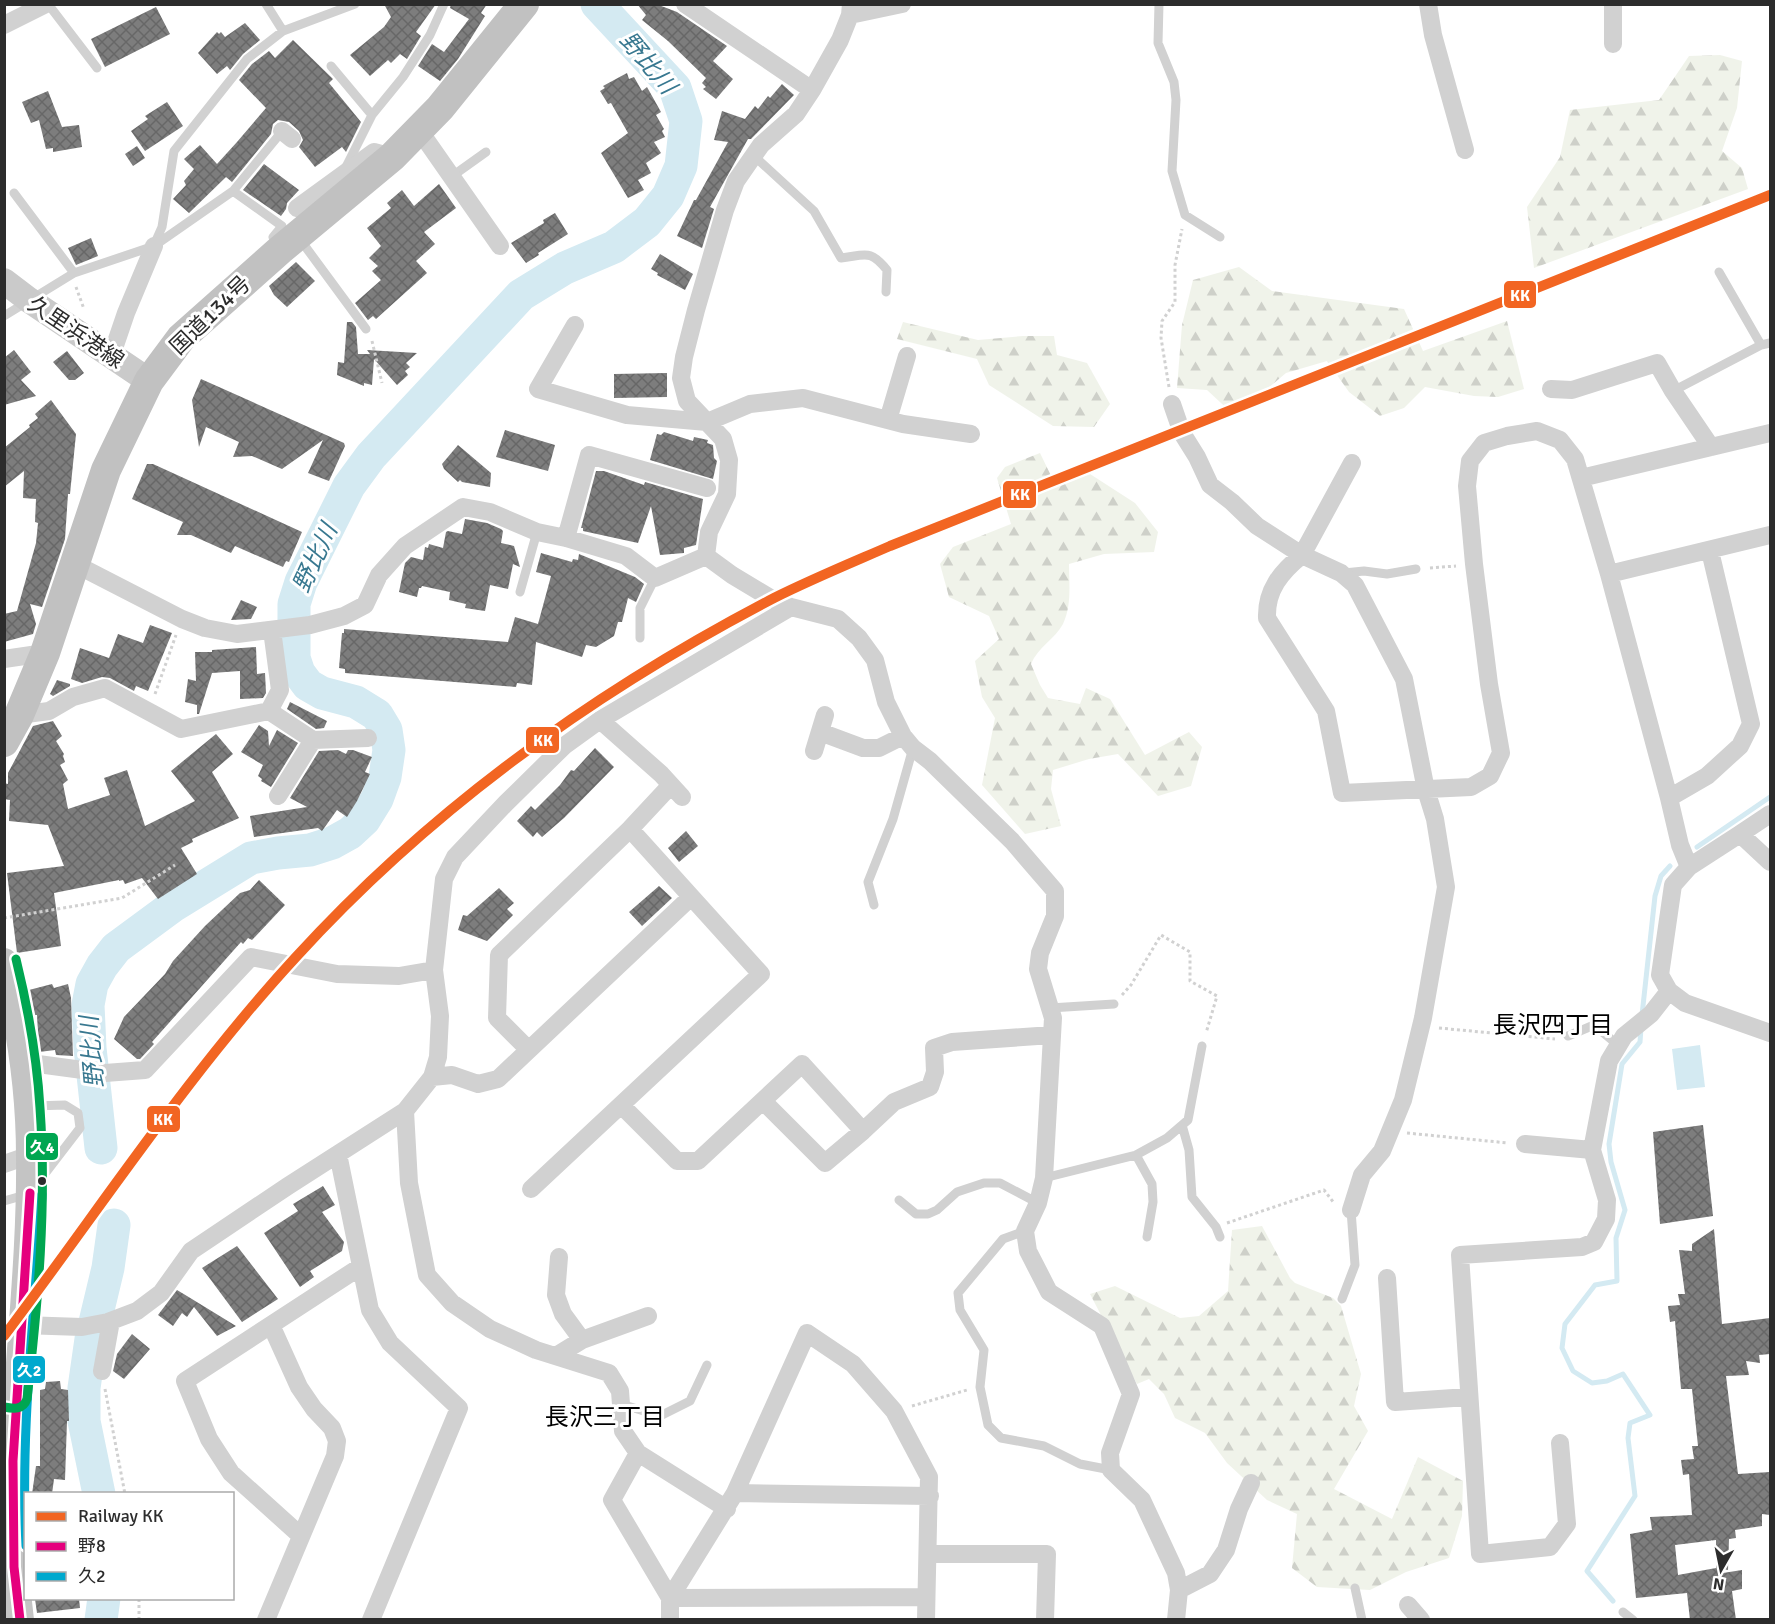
<svg xmlns="http://www.w3.org/2000/svg" width="1775" height="1624" font-family="Signika,'Noto Sans JP',sans-serif">
	<style>
		.forest { fill: url(#forest-firs) }
		.water { fill: #d4eaf2 }
		.lines { fill: none; stroke-linecap: round; stroke-linejoin: round }
		.stream { stroke: #d4eaf2; stroke-width: 5 }
		.river { stroke: #d4eaf2; stroke-width: 33 }
		.building { fill: url(#building-cross-hatch); fill-rule: evenodd }
		.path { stroke: #d1d1d1; stroke-width: 3; stroke-dasharray: 3 3; stroke-linecap: butt }
		.service { stroke: #d1d1d1; stroke-width: 9 }
		.minor { stroke: #d1d1d1; stroke-width: 18 }
		.secondary { stroke: #cacaca; stroke-width: 26 }
		.primary { stroke: #c4c4c4; stroke-width: 28 }
		.trunk { stroke: #c1c1c1; stroke-width: 30 }
		.bus-1-casing { stroke: #fff; stroke-width: 14 }
		.bus-2-casing { stroke: #fff; stroke-width: 14 }
		.bus-3-casing { stroke: #fff; stroke-width: 14 }
		.bus-1 { stroke: #e5007d; stroke-width: 9 }
		.bus-2 { stroke: #00a9ce; stroke-width: 9 }
		.bus-3 { stroke: #00a651; stroke-width: 9 }
		.rail-1-casing { stroke: #fff; stroke-width: 15 }
		.rail-1 { stroke: #f26522; stroke-width: 10 }
		.bus-dot { fill: #2c2c2c; stroke: #fff; stroke-width: 2 }
		.labels { text-anchor: middle; dominant-baseline: central; stroke-width: 6; stroke-linejoin: round; paint-order: stroke }
		.street-label { font-size: 22px; fill: #2c2c2c; stroke: #fff }
		.water-label { font-size: 24px; font-style: italic; fill: #387890; stroke: #fff }
		.neighbourhood-label { font-size: 24px; fill: #000; stroke: #fff }
		.line-badge { stroke: #fff; stroke-width: 2 }
		.badge-label { font-size: 16px; text-anchor: middle; font-weight: bold; fill: #fff }
	</style>
	<defs>
		<pattern id="forest-firs" width="22" height="20" patternUnits="userSpaceOnUse" patternTransform="scale(1.5)"><rect width="22" height="20" fill="#f0f3ea"/><path d="M5 1l3.5 6h-7zM16 11l3.5 6h-7z" fill="#ced0c9"/></pattern>
		<pattern id="building-cross-hatch" width="8" height="8" patternUnits="userSpaceOnUse" patternTransform="scale(1.5)"><rect width="8" height="8" fill="#7d7d7d"/><path d="M0 0l8 8M0 8l8-8" fill="none" stroke="#676767"/></pattern>
	</defs>
	<rect width="100%" height="100%" fill="#fff"/>
	<!-- forest -->
	<path class="forest" d="M1720 55 1742 61 1737 108 1722 151 1742 168 1748 189 1534 268 1527 207 1560 157 1570 110 1659 100 1689 56Z
		M1239 267 1272 291 1404 309 1423 351 1507 321 1524 389 1498 397 1474 396 1425 387 1404 408 1380 416 1349 392 1327 361 1286 373 1235 416 1207 390 1177 388 1182 325 1193 280Z
		M903 322 978 340 1023 336H1054L1057 355 1087 363 1110 404 1094 427 1053 426 989 385 977 359 897 339Z
		M1040 453 1056 486 1090 474 1135 503 1158 532 1154 552 1104 554 1069 564C1069 583 1072 605 1063 624 1055 639 1038 647 1031 664L1040 685 1048 698 1080 704 1086 688 1110 699 1145 755 1189 732 1202 747 1191 786 1158 796 1118 754 1089 759 1053 770 1051 789 1061 826 1025 834 982 785 995 718 982 697 975 661 999 639 989 616 949 597 940 564 953 547 1011 524 997 478 1005 467Z
		M1262 1226 1290 1278 1295 1283 1333 1298 1341 1306 1361 1374 1354 1406 1368 1431 1334 1489 1392 1519 1418 1457 1463 1481 1462 1516 1449 1558 1406 1572 1370 1590 1317 1587 1292 1568 1297 1514 1267 1500 1227 1463 1205 1433 1175 1418 1164 1394 1149 1379 1137 1384 1090 1294 1115 1286 1180 1318 1199 1316 1228 1291 1232 1230Z"/>
	<!-- water -->
	<path class="water" d="M1700 1045 1705 1087 1677 1090 1672 1049Z"/>
	<g class="lines">
		<!-- stream -->
		<path class="stream" d="M1697 847 1770 797
			M1642 1015 1655 896 1661 876 1670 866
			M1613 1601 1587 1571 1635 1496 1628 1438 1630 1423 1650 1415 1623 1374 1607 1381 1592 1383 1573 1371 1562 1348 1565 1324 1595 1285 1617 1281 1616 1238 1625 1210 1611 1162 1609 1144 1622 1064 1640 1042 1641 1028"/>
		<!-- river -->
		<path class="river" d="M101 1148 90 1048 88 1005 92 984 102 966 116 948 173 906 251 858 278 853 310 850 332 843 350 833 364 820 377 799 385 777 389 750 386 730 377 715 356 702 322 693 308 685 299 673 294 658V604L301 582 349 486 371 456 521 295 565 268 614 247 647 222 668 196 681 166 686 121 675 88 597 4
			M99 1494 84 1421V1388L91 1339 108 1268 114 1225
			M101 1620 104 1598"/>
	</g>
	<!-- building -->
	<path class="building" d="M384 4H436L416 32 421 36 407 59 400 54 391 63 388 60 370 76 350 55 384 27 391 17Z
		M451 4H487L481 13 485 16 458 59 440 81 418 66 432 44 444 52 469 19 450 8Z
		M637 4H656L677 12 727 46 713 61 733 79 716 99 703 89 706 87 702 83 706 78 668 41 642 20 646 15Z
		M156 7 170 34 105 67 91 39Z
		M245 23 260 40 243 54 230 70 227 66 217 74 198 53 217 32 219 34 221 32 225 37Z
		M293 40 333 79 329 83 361 122 346 152 342 147 315 167 299 147 303 140 299 131 289 122 278 120 273 124 271 134 232 182 226 177 189 213 173 199 186 185 184 181 194 169 184 159 200 145 217 164 237 142 266 108 239 80 252 64 269 51 275 58Z
		M627 73 629 79 634 77 642 91 647 87 661 112 656 115 664 129 662 131 665 137 654 142 661 153 646 163 651 173 638 180 644 190 628 198 601 153 628 133 611 103 608 104 600 91 605 88 603 86Z
		M782 84 794 95 751 139H748L710 207 714 209 702 248 677 236 694 200H696L728 142 714 140 722 111 745 119 755 106 758 109 768 96 770 98Z
		M48 91 62 127 79 125 82 147 53 152V148L46 149 39 120 31 123 22 102Z
		M167 102 183 126 145 151 131 131 148 119 145 116Z
		M137 146 145 158 133 166 125 154Z
		M264 164 299 190 287 203 286 209 281 216 243 190Z
		M439 184 456 208 424 232 435 244 416 261 427 273 376 319 373 316 368 320 355 303 381 280 372 271 378 266 369 258 381 246 367 228 391 208 387 203 402 190 414 206Z
		M555 213 568 234 538 253 539 255 526 263 511 243 544 223 543 220Z
		M91 238 98 256 76 265 68 248Z
		M660 254 693 274 685 290 657 275 658 273 651 269Z
		M296 262 315 281 287 307 274 295 269 286Z
		M347 322H352L356 327 358 354H370L367 350 417 353 406 363 410 367 405 371 408 375 397 385 374 359 372 385 364 383V386L337 375 338 362 344 363Z
		M14 350 31 372 21 380 36 396 4 405V358Z
		M67 351 84 373 75 380H69L53 362Z
		M667 373V397L614 398V374Z
		M201 379 344 443 345 446 329 481 308 473 323 440 282 469 252 456 233 457 239 442 206 427 199 447 192 400Z
		M51 400 76 434 70 494H68L65 539 42 607 30 604 36 624 33 634 4 642V614L17 611 36 543 38 523 35 522 36 499 23 498 24 471 4 487V448L30 427 29 425 38 418 35 414Z
		M505 430 555 445 548 471 496 457Z
		M664 432 693 441 694 437 708 440 707 443 713 445 714 458 717 461 713 479 650 460 657 434 661 435Z
		M458 445 491 473 490 487 462 482 460 480 458 482 444 469 442 464Z
		M147 464H153L302 532 289 562 286 561 283 567 235 546 231 553 191 535H177L183 522 132 499Z
		M596 471H604L644 485 645 482 703 499 696 545 684 548V553L660 555 651 506 638 543 583 531V528H581Z
		M465 519 487 523 501 529 503 531 501 543 514 546 520 567 513 564 508 589 490 585 485 611 465 608 466 604 449 600 450 592 422 586 421 588H419L417 597 399 592 405 563 411 557 423 560 425 547 428 548 429 544 443 548 446 532 448 531 462 534Z
		M541 553 572 562 573 559 578 560 579 554 635 577 644 584 636 602 628 598 622 622H618L614 636 596 647 586 645 582 657 536 642 532 685 517 683 516 687 345 673V669L339 668 342 633H344V629L508 642 515 617 538 624 551 576 536 572Z
		M241 600 257 607 251 619 231 620Z
		M150 625 172 633 148 691 136 686 134 691 110 678 102 677 82 683 71 679 80 648 109 658 118 634 143 643Z
		M256 647 257 674 265 673 266 693 263 698 240 699V671L212 673 199 714H197V705L185 702 188 679 196 681 195 652H212V650Z
		M57 680 70 684V686L53 696 50 694Z
		M290 702 327 721 324 728 316 729 287 709Z
		M53 721 62 736 56 741 64 754 63 756 65 762 60 765 68 780 63 784 68 809 110 795 104 778 127 770 145 826 195 801 171 771 216 734 233 754 212 772 239 818 192 839 193 842 181 848 197 874 158 899 142 878 125 884 123 880 119 881V880L54 893 61 946 17 953 7 873 64 866 48 825 9 821 10 800 4 799V783L8 784V773L33 726Z
		M259 725 268 731 269 746 277 730 298 743 271 787 261 781 262 779 258 776 263 765 241 752Z
		M595 748 614 767 564 818 542 837 537 832 533 837 517 821 531 806 535 810 560 785 571 770 574 771Z
		M338 750 346 754 348 750H353L372 757 365 772 370 774 357 801 347 817 337 810 322 831 318 828 254 837 250 816 307 807 290 798 319 751Z
		M686 831 698 846 679 862 668 848Z
		M259 880 285 905 252 940 248 938 243 944 241 942 152 1042 154 1044 140 1059H137L114 1039 124 1017 165 974 173 961 205 926 240 893 250 890Z
		M659 886 672 898 642 926 629 912Z
		M499 888 514 903 507 909 513 915 487 941 458 930 463 915 467 916Z
		M52 984 54 988 68 984 71 998 73 1056 56 1055 55 1050 39 1052 37 1015H34L29 990Z
		M1703 1125 1713 1216 1660 1224 1653 1132Z
		M323 1186 335 1205 322 1212 344 1242 342 1251 310 1271 314 1277 300 1287 264 1233 298 1211 293 1204Z
		M1714 1229 1722 1324 1770 1318V1354L1759 1355 1760 1363 1746 1361 1749 1375 1726 1376 1738 1474 1770 1472V1515L1762 1514V1526L1735 1530 1736 1538 1729 1539 1728 1570 1723 1569V1573L1742 1570V1589L1732 1591 1736 1620H1690L1687 1593 1636 1598 1630 1534 1652 1530 1650 1517 1692 1515 1689 1474 1683 1475 1681 1460 1694 1459 1692 1446H1698L1692 1389H1681L1675 1321 1670 1322 1668 1306 1680 1305 1678 1294H1685L1679 1250 1692 1251V1244ZM1716 1540V1568L1678 1575 1675 1545Z
		M237 1246 278 1299 242 1322 202 1268Z
		M177 1290 187 1296 236 1326 217 1336 194 1307 187 1317 182 1313 173 1326 158 1315Z
		M132 1334 150 1349 124 1379 113 1371 117 1354Z
		M60 1381 61 1389 68 1390 69 1421H67L65 1480 54 1479 52 1494H32L36 1466H40V1390L45 1389 46 1382Z
		M35 1599H79L80 1608 37 1613Z"/>
	<g class="lines">
		<!-- path -->
		<path class="path" d="M76 287 84 309
			M372 341 382 383
			M1169 387 1161 338 1162 321 1175 302V265L1182 229
			M1430 568 1456 566
			M155 694 176 635
			M4 918 122 898 175 865
			M1122 995 1131 985 1161 935 1190 952V981L1217 996 1206 1033
			M1439 1028 1555 1039
			M1407 1133 1508 1143
			M1227 1223 1324 1190 1334 1203
			M105 1389 125 1494
			M912 1406 967 1390
			M139 1620V1598"/>
		<!-- service -->
		<path class="service" d="M48 4 97 68
			M266 4 283 31
			M1159 4 1158 43 1174 82 1176 100 1172 171 1185 215 1220 237
			M331 66 372 115
			M753 155 814 211 841 258C866 255 870 249 887 270L886 292
			M345 169 372 115 403 77 430 35 444 4
			M451 177 486 152
			M233 191 282 226 273 237 278 245
			M14 193 74 273
			M299 238 366 329
			M154 245 162 227 174 151 247 59 283 31 355 4
			M1719 272 1761 345
			M4 316 74 273 154 246 233 191 284 129
			M1673 391 1761 345 1770 343
			M1344 573 1364 571 1387 574 1416 569
			M520 592 537 532
			M640 638V608L655 578
			M874 905 868 882 893 819 913 748
			M1050 1008 1114 1004
			M1568 1036 1594 1025 1618 1045
			M33 1106 65 1105 78 1113 80 1128 37 1184
			M1182 1125 1189 1150 1192 1197 1216 1227 1220 1237
			M1136 1155 1152 1184 1153 1202 1147 1237
			M1044 1178 1136 1155 1167 1138 1188 1120 1202 1046
			M899 1200 916 1214H928L937 1210 957 1192 984 1183H1000L1038 1203
			M4 1201 25 1195
			M1025 1231 1003 1239 958 1293 960 1310 984 1350 980 1387 988 1425 1001 1438 1044 1446 1080 1464 1111 1470
			M1342 1299 1355 1265 1351 1210
			M621 1404 660 1416 690 1401 707 1365
			M1355 1588 1362 1620
			M1623 1612 1633 1620"/>
		<!-- minor -->
		<path class="minor" d="M685 4 812 90
			M851 4 850 15 840 40 812 90 796 114 761 145 736 181 725 210 696 310 684 357 681 378 687 401 723 439 729 460 727 494 709 532 706 556 732 575 772 599 791 607 838 619 859 638 875 660 886 702 903 736 913 748 930 761 1012 841 1055 891V916L1040 953 1038 969 1053 1018 1044 1178 1038 1203 1025 1231 1028 1251 1049 1292 1102 1326 1131 1394 1110 1453 1111 1470 1142 1500 1176 1573 1179 1590 1176 1620
			M1428 4 1433 35 1465 150
			M850 15 902 4
			M4 25 46 4
			M1613 44V4
			M419 130 500 246
			M282 131 292 139
			M297 208 374 152 392 157
			M575 325 538 389 627 415 707 422 750 404 803 398 903 424 971 434
			M111 357 126 313 154 246
			M1551 389 1572 390 1657 363 1673 391 1711 447
			M1172 404 1182 433 1197 457 1210 485 1232 502 1257 526 1302 555 1341 573 1355 585 1404 679 1426 790 1435 819 1446 887 1423 1018 1403 1100 1382 1151 1362 1175 1351 1210
			M888 420 907 356
			M1352 463 1302 555C1281 572 1266 590 1267 618L1326 711 1342 793 1471 787 1490 776 1501 753 1489 684 1474 564 1467 486 1470 461 1484 443 1507 436 1537 431 1560 440 1575 459 1609 574 1669 798 1680 845 1689 867
			M1581 478 1770 433
			M566 538 589 455 707 488
			M75 564 182 619 205 628 237 634 310 625 344 616 365 605 379 575 405 546 463 507 490 512 537 532 566 538 626 556 655 578 706 556
			M1609 574 1770 535
			M4 659 45 653
			M269 711 313 740 368 738
			M19 715 49 711 73 697 105 688 181 729 269 711 280 690 272 630
			M600 720 661 774 682 797
			M820 732 863 748H879L903 736
			M814 751 825 715
			M278 796 313 740
			M1669 798 1707 776 1740 746 1751 724 1710 551
			M1770 814 1740 834 1770 862
			M1740 834 1689 867 1673 885 1660 975 1669 991 1685 1003 1770 1033
			M529 1050 497 1018 499 955 630 829 671 785
			M23 1066 38 1064 105 1073 145 1070 251 957 337 974 399 976 434 970
			M432 1077 452 1075 478 1084 498 1079 691 897
			M763 1101 825 1163 863 1131
			M621 1105 677 1161H698L802 1064 863 1131 894 1102 930 1087 935 1072 934 1048 952 1042 1052 1035
			M405 1111 409 1183 427 1275 452 1303 490 1329 536 1350 609 1373 620 1391 623 1431 638 1453 727 1509
			M1525 1144 1592 1150
			M338 1154 370 1310 390 1343 459 1408 371 1620
			M4 1164 30 1155
			M531 1189 761 974 630 829
			M559 1257 556 1295 563 1314 582 1340
			M1387 1278 1395 1402 1468 1397
			M22 1325 82 1327 108 1322 137 1311 161 1293 191 1251 288 1186 405 1111 432 1077 438 1057 440 1016 434 970 444 879 455 857 506 803 564 746 600 720 791 607
			M556 1356 582 1340 648 1316
			M102 1371 111 1321
			M1560 1443 1567 1524 1550 1547 1480 1554 1460 1255 1582 1247 1594 1242 1606 1219 1607 1200 1592 1150 1609 1061 1624 1036 1651 1014 1669 991
			M638 1453 612 1500 670 1598 926 1597
			M735 1493 930 1496
			M301 1536 231 1473 209 1439 185 1381 360 1267
			M928 1554H1047L1045 1620
			M1179 1590 1210 1574 1226 1550 1239 1509 1251 1483
			M1408 1605 1421 1620
			M266 1620 335 1456 337 1441 332 1428 314 1409 299 1387 271 1325
			M670 1620V1598L735 1493 807 1333 853 1364 894 1411 929 1477 926 1620"/>
		<!-- secondary -->
		<path class="secondary" d="M4 281 29 300 149 381"/>
		<!-- primary -->
		<path class="primary" d="M4 962C20 1024 30 1091 30 1156 32 1310 0 1465 20 1620"/>
		<!-- trunk -->
		<path class="trunk" d="M4 742 19 715 45 653 106 470 149 381 181 338 280 250 392 157 440 108 524 4"/>
		<!-- bus-1 casing -->
		<g class="bus-1-casing">
			<path id="bus-1" d="M20 1620 14 1567 13 1461 30 1193"/>
		</g>
		<!-- bus-2 casing -->
		<g class="bus-2-casing">
			<path id="bus-2" d="M26 1546C20 1428 35 1311 42 1194"/>
		</g>
		<!-- bus-3 casing -->
		<g class="bus-3-casing">
			<path id="bus-3" d="M4 1407C14 1409 23 1410 27 1399 38 1303 47 1205 40 1108 37 1057 28 1008 16 959"/>
		</g>
		<!-- bus-1 -->
		<use href="#bus-1" class="bus-1"/>
		<!-- bus-2 -->
		<use href="#bus-2" class="bus-2"/>
		<!-- bus-3 -->
		<use href="#bus-3" class="bus-3"/>
		<!-- rail-1 casing -->
		<g class="rail-1-casing">
			<path id="rail-1" d="M4 1336C100 1209 188 1074 296 957 431 809 597 690 774 598 812 579 851 563 890 546L1770 195"/>
		</g>
		<!-- rail-1 -->
		<use href="#rail-1" class="rail-1"/>
	</g>
	<!-- markers -->
	<circle class="bus-dot" cx="42" cy="1181" r="5"/>
	<g class="labels">
		<!-- street labels -->
		<g class="street-label">
			<text transform="translate(210 315) rotate(-44)">国道134号</text>
			<text transform="translate(76 332) rotate(34)">久里浜港線</text>
		</g>
		<!-- water labels -->
		<g class="water-label">
			<text transform="translate(648 63) rotate(50)">野比川</text>
			<text transform="translate(315 558) rotate(-65)">野比川</text>
			<text transform="translate(92 1052) rotate(-95)">野比川</text>
		</g>
		<!-- neighbourhood labels -->
		<g class="neighbourhood-label">
			<text x="1553" y="1025">長沢四丁目</text>
			<text x="605" y="1417">長沢三丁目</text>
		</g>
	</g>
	<g class="line-badge">
		<rect x="1503" y="280" width="34" height="29" rx="6" fill="#f26522"/>
		<rect x="1002" y="480" width="35" height="29" rx="6" fill="#f26522"/>
		<rect x="525" y="726" width="35" height="28" rx="6" fill="#f26522"/>
		<rect x="146" y="1105" width="35" height="28" rx="6" fill="#f26522"/>
		<rect x="25" y="1132" width="34" height="29" rx="6" fill="#00a651"/>
		<rect x="12" y="1355" width="34" height="29" rx="6" fill="#00a9ce"/>
	</g>
	<g class="badge-label">
		<text x="1520" y="301">KK</text>
		<text x="1020" y="500">KK</text>
		<text x="543" y="746">KK</text>
		<text x="163" y="1125">KK</text>
		<text x="42" y="1153">久4</text>
		<text x="29" y="1376">久2</text>
	</g>
	<!-- border -->
	<rect width="1775" height="1624" fill="none" stroke="#2c2c2c" stroke-width="12"/>
	<!-- legend -->
	<rect x="24" y="1492" width="210" height="108" fill="#ffffff" stroke="#ababab" stroke-width="1.5"/>
	<rect x="36" y="1512" width="30" height="9" fill="#f26522" stroke="#ababab" stroke-width="1.5"/>
	<text x="78" y="1522" font-size="18" fill="#2c2c2c">Railway KK</text>
	<rect x="36" y="1542" width="30" height="9" fill="#e5007d" stroke="#ababab" stroke-width="1.5"/>
	<text x="78" y="1552" font-size="18" fill="#2c2c2c">野8</text>
	<rect x="36" y="1572" width="30" height="9" fill="#00a9ce" stroke="#ababab" stroke-width="1.5"/>
	<text x="78" y="1582" font-size="18" fill="#2c2c2c">久2</text>
	<!-- north arrow -->
	<g transform="translate(1721 1570) rotate(189)" stroke="#ffffff" stroke-width="4.5" paint-order="stroke">
	<path d="M0-4.5L10 22L0 15L-10 22Z" fill="#2c2c2c"/>
	<text y="-9" font-size="16" font-weight="bold" text-anchor="middle" fill="#2c2c2c">N</text>
	</g>
</svg>
